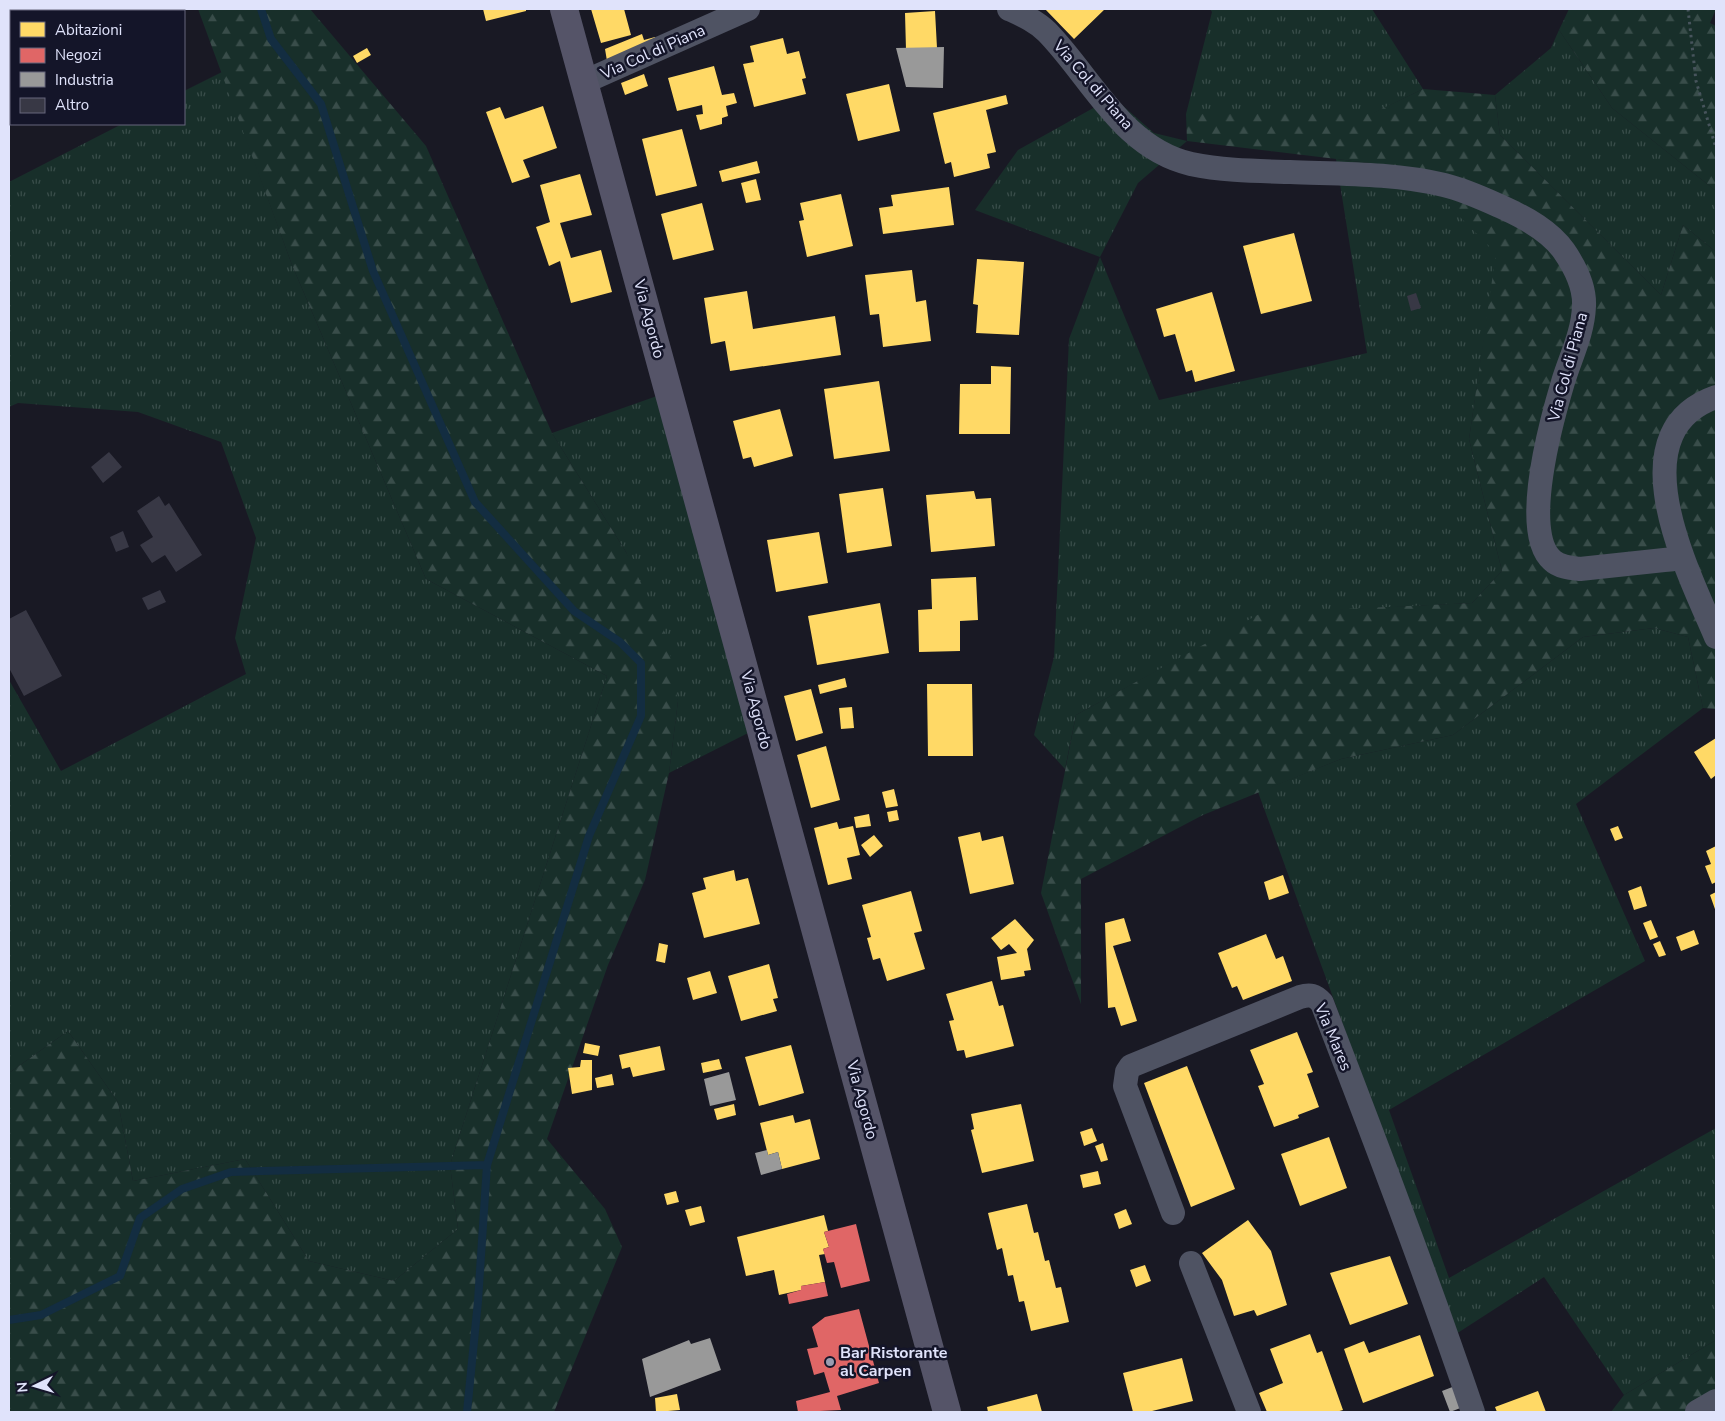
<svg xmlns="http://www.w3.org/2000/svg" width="1725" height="1421" font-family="'Nunito Sans',sans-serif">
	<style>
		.grass { fill: url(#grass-tufts) }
		.forest { fill: url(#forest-firs) }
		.homes { fill: #ffd966 }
		.shops { fill: #e06666 }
		.industry { fill: #999 }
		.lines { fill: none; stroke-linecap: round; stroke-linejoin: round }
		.stream { stroke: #132d41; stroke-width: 8 }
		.building { fill: #383845 }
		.path { stroke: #47545c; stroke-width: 3; stroke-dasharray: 2.5 4; stroke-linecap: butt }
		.street { stroke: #4f5363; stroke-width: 24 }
		.primary { stroke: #555468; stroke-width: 28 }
		.poi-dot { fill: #9a9cb0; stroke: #141529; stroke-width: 2 }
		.labels { text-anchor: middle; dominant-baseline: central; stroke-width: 5; stroke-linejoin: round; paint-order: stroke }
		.street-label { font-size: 16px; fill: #e0e3fb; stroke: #141529 }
		.poi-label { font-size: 16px; font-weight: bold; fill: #e0e3fb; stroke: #141529; text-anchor: start }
	</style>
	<defs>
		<pattern id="grass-tufts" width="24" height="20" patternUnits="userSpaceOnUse" patternTransform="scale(1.25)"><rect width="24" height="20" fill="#182f2a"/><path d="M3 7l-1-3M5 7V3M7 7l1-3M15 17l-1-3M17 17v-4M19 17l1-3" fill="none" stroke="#394d4a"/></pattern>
		<pattern id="forest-firs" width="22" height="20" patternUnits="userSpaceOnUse" patternTransform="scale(1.25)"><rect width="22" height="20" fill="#182f2a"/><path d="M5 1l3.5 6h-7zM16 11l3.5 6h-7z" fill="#394d4a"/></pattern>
	</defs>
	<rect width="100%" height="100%" fill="#191924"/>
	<!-- grass -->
	<path class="grass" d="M1210 9H1372L1423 89 1372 114H1186L1212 12Z
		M1559 30 1612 108 1716 191V252L1683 225 1661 295 1500 135 1495 95 1551 48Z
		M222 72 292 265 426 579 607 676 450 1165 458 1229 394 1281 309 1261 245 1159 133 1181 118 1102 68 1031 9 1073V680L61 771 246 674 235 638 256 538 221 442 138 412 18 403 9 407V182L122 124H184V91Z
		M1113 97 1154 133 1187 141 1138 183 1100 257 1159 400 1367 353 1336 159 1411 168 1497 253 1469 439 1502 571 1472 603 1261 614 1076 715 1065 769 1034 735 1054 657 1069 339 1100 257 975 210 1018 150Z
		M657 396 752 731 669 773 678 701 626 552 552 433Z
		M1654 628 1688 637 1703 708 1576 804 1645 961 1389 1110 1449 1278 1716 1128V1340L1624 1395 1544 1277 1456 1334 1258 792 1341 759 1453 735 1583 637Z"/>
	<!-- forest -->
	<path class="forest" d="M198 9H310L426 146 552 433 626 552 667 637 678 701 669 773 645 880 608 965 547 1139 605 1209 622 1247 554 1412H9V1073L68 1031 118 1102 133 1181 245 1159 309 1261 394 1281 458 1229 450 1165 607 676 426 579 292 265Z
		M1569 9H1716L1710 23 1716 26V191L1612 108 1559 30Z
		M1423 89 1495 95 1500 135 1661 295 1683 225 1716 252V709L1703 708 1688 637 1654 628 1583 637 1453 735 1341 759 1203 815 1081 879V1004L1041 893 1076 715 1261 613 1472 603 1502 571 1469 439 1496 253 1411 168 1187 141 1186 114H1371Z
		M1716 1340V1412H1611L1624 1395Z"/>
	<!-- homes -->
	<path class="homes" d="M483 9H526V11L486 21Z
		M591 9H624L631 35 601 43Z
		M1045 9H1105L1074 39Z
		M935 11 937 48 906 50 905 13Z
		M642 34 644 40 655 37 658 43 607 61 605 49Z
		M783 38 787 54 799 51 806 78 802 79 806 94 754 107 743 64 754 62 750 46Z
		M367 48 371 55 357 63 353 56Z
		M714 66 722 95 734 93 737 103 726 106 728 116 722 118V124L700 130 696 115 703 114 702 105 677 111 668 78Z
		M644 74 648 86 625 95 621 83Z
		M889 84 900 131 858 141 846 94Z
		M1006 95 1008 104 986 110 996 152 987 154 990 168 954 177 951 162 945 164 933 113Z
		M543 106 557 148 523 160 530 177 512 183 486 112 500 107 505 119Z
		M682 129 697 186 656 196 642 139Z
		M757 161 760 173 722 182 719 171Z
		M580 174 592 215 560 223 571 258 601 250 612 292 571 303 560 261 549 266 536 227 550 222 540 185Z
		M756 179 761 200 746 203 741 183Z
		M949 187 954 225 883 234 879 208 893 206 891 195Z
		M841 194 853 246 807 257 799 221 804 220 800 203Z
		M702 203 714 250 673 260 661 214Z
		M1294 233 1312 301 1261 314 1243 246Z
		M977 259 1024 262 1019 335 976 333 978 305 973 304Z
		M912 270 916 302 926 300 931 341 883 347 879 314 870 315 865 275Z
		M747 291 753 329 835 316 841 355 730 371 725 341 711 344 704 298Z
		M1212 292 1235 371 1195 382 1192 370 1186 372 1175 334 1164 337 1156 309Z
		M991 366 1011 367 1010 434H959L960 384H991Z
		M879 381 890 451 834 459 824 389Z
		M780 409 793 456 754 467 751 457 743 459 733 421Z
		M883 488 892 546 847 553 839 494Z
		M974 491 976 499 991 498 995 546 931 552 926 495Z
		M819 532 828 583 776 592 767 540Z
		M976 577 978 620 960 621V651L919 652 918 610 932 609 931 579Z
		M880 603 889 653 817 665 808 616Z
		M845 678 847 687 820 694 818 685Z
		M927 684H972L973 756H928Z
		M811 689 823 733 796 741 784 696Z
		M852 707 854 728 841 729 839 708Z
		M1716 738V775L1711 779 1694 752Z
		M826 746 840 800 811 808 797 755Z
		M894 789 898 806 886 808 882 792Z
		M897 810 899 820 889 822 887 812Z
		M869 814 871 826 856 828 854 817Z
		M837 822 839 829 853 826 860 855 847 858 852 879 828 885 814 828Z
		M1618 826 1623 838 1615 841 1610 829Z
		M980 832 982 841 1003 836 1014 884 970 894 958 837Z
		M874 835 883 846 870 857 861 845Z
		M1716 846V882L1712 884 1705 866 1711 864 1706 851Z
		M734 870 736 881 748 878 760 924 704 938 692 893 706 889 703 878Z
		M1283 875 1289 893 1269 900 1264 882Z
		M1641 886 1647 906 1634 910 1628 891Z
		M911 891 922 931 914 933 925 969 887 981 880 958 873 960 867 938 871 937 862 905Z
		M1716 892V912L1710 895Z
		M1124 918 1131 941 1113 946 1137 1021 1121 1026 1115 1007 1108 1008 1105 923Z
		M1015 919 1034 940 1027 949 1031 970 1024 971 1025 976 1001 980 997 957 1017 953 1009 944 1001 950 991 938Z
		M1651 920 1658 937 1650 940 1643 923Z
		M1694 930 1699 944 1681 951 1676 937Z
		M1266 934 1276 959 1283 956 1292 981 1243 1000 1237 986 1232 988 1218 953Z
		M1660 941 1666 955 1659 957 1653 944Z
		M659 943 668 945 665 963 656 961Z
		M769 964 778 998 773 999 777 1011 741 1021 728 976Z
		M710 971 717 993 693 1000 687 978Z
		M992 981 999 1006 1003 1005 1014 1046 966 1058 964 1050 957 1051 949 1021 954 1020 946 994Z
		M1297 1032 1313 1072 1307 1074 1319 1107 1298 1115 1299 1118 1274 1127 1258 1086 1264 1084 1250 1050Z
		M585 1043 600 1046 598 1056 583 1053Z
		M791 1045 804 1093 759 1106 745 1057Z
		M660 1046 665 1070 633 1077 630 1067 622 1069 619 1055Z
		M719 1059 722 1069 703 1073 701 1063Z
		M581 1060H592V1090L572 1094 568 1068 580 1067Z
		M1187 1066 1235 1189 1191 1207 1144 1083Z
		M612 1074 614 1085 597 1088 595 1078Z
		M734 1104 736 1115 717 1120 714 1109Z
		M1021 1104 1034 1161 982 1173 971 1130 974 1129 971 1114Z
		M793 1115 795 1123 810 1119 820 1159 782 1169 778 1152 768 1155 760 1123Z
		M1092 1128 1097 1141 1084 1146 1080 1132Z
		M1329 1137 1347 1188 1300 1206 1281 1154Z
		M1103 1143 1108 1160 1101 1162 1095 1146Z
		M1098 1171 1101 1184 1083 1188 1080 1175Z
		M676 1191 679 1202 667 1205 664 1194Z
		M1027 1204 1034 1233 1038 1232 1045 1261 1049 1260 1056 1288 1061 1287 1069 1322 1031 1331 1024 1301 1019 1302 1013 1275 1008 1276 1002 1248 997 1250 988 1213Z
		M701 1206 705 1222 690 1226 685 1210Z
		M1126 1209 1132 1224 1119 1229 1114 1214Z
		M824 1215 828 1231 824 1232 829 1247 823 1249 825 1254 819 1255 825 1282 801 1286V1290L779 1295 774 1270 746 1276 737 1237Z
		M1248 1220 1271 1251 1287 1305 1257 1316 1254 1310 1234 1316 1222 1280 1202 1253Z
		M1390 1256 1408 1304 1350 1325 1330 1273Z
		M1145 1265 1151 1281 1136 1287 1130 1270Z
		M1310 1334 1317 1353 1322 1351 1343 1410 1336 1412H1267L1259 1393 1283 1383 1270 1349Z
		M1420 1335 1434 1376 1363 1403 1344 1349 1364 1341 1369 1353Z
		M1182 1358 1193 1401 1148 1412H1133L1123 1373Z
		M1538 1391 1546 1412H1497L1495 1407Z
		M677 1394 680 1410 656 1412 655 1398Z
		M1037 1394 1042 1412H988L987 1407Z"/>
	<!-- shops -->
	<path class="shops" d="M856 1224 870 1281 841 1288 834 1262 827 1263 823 1249 829 1247 824 1232Z
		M825 1282 828 1296 789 1304 787 1294 801 1290V1286Z
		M859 1309 879 1383 837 1396 841 1410 798 1412 796 1401 830 1392 824 1372 814 1375 807 1349 818 1347 812 1327 825 1317Z"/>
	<!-- industry -->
	<path class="industry" d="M944 47 943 88 906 87 896 48Z
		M729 1072 736 1100 710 1106 704 1079Z
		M767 1150 768 1155 778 1152 782 1169 761 1175 755 1153Z
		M710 1338 721 1370 650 1397 642 1359 689 1340 691 1344Z
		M1455 1386 1463 1407 1450 1412 1442 1391Z"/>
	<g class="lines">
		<!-- stream -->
		<path class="stream" d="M261 9 271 39 321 104 373 271 475 502 574 611 620 642 641 663V716L589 836 487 1165 478 1301 467 1412
			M9 1320 41 1315 120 1276 140 1218 182 1189 231 1172 487 1165"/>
	</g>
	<!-- building -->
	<path class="building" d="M1416 293 1421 308 1411 311 1407 296Z
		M109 452 122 467 103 483 91 467Z
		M159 496 165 506 169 503 202 555 176 572 165 555 152 563 140 545 153 537 137 511Z
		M123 531 129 547 116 552 110 537Z
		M160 590 166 602 148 610 142 598Z
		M26 610 62 676 24 696 9 668V619Z"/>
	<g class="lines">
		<!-- path -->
		<path class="path" d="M1688 9 1696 81 1716 148"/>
		<!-- street -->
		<path class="street" d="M1009 9C1022 15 1036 21 1047 32 1092 78 1122 148 1191 164 1224 171 1257 171 1290 172 1340 174 1394 173 1444 185 1465 190 1484 199 1504 208 1526 218 1550 231 1564 251 1575 267 1585 286 1584 306 1583 333 1571 356 1563 382 1552 419 1520 532 1552 560 1559 567 1570 568 1580 569L1683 558
			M584 82 748 9
			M1716 397C1615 432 1689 573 1716 637
			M1173 1213 1125 1086 1127 1072 1131 1066 1300 997C1310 994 1315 995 1322 1003 1374 1138 1426 1274 1473 1412
			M1191 1263 1249 1412
			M1697 1412 1716 1401"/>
		<!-- primary -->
		<path class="primary" d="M564 9 947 1412"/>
	</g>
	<!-- markers -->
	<circle class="poi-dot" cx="830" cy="1362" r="5"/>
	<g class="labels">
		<!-- street labels -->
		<g class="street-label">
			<text transform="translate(653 52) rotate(-24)">Via Col di Piana</text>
			<text transform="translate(1093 85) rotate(49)">Via Col di Piana</text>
			<text transform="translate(649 319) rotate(75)">Via Agordo</text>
			<text transform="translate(1568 367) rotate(-75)">Via Col di Piana</text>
			<text transform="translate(756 710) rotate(75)">Via Agordo</text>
			<text transform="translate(1333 1037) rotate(67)">Via Mares</text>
			<text transform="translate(862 1100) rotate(75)">Via Agordo</text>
		</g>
		<!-- poi labels -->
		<g class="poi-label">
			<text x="840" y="1353">Bar Ristorante<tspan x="840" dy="18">al Carpen</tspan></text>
		</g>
	</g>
	<!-- border -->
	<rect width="1725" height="1421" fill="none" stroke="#e0e3fb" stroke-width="20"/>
	<!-- legend -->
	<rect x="10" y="10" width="175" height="115" fill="#141529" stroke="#66677d"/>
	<rect x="20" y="22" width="25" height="15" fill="#ffd966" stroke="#66677d"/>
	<text x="55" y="35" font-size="15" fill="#e0e3fb">Abitazioni</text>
	<rect x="20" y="48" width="25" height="15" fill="#e06666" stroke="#66677d"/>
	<text x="55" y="60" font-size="15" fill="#e0e3fb">Negozi</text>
	<rect x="20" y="72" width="25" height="15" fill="#999999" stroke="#66677d"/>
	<text x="55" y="85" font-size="15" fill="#e0e3fb">Industria</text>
	<rect x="20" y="98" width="25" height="15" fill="#383845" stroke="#66677d"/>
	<text x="55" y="110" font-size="15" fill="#e0e3fb">Altro</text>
	<!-- north arrow -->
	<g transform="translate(35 1386) rotate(265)" stroke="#141529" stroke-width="4" paint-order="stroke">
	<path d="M0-4L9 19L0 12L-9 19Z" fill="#e0e3fb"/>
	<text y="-8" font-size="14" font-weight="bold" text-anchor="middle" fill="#e0e3fb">N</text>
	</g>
</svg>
